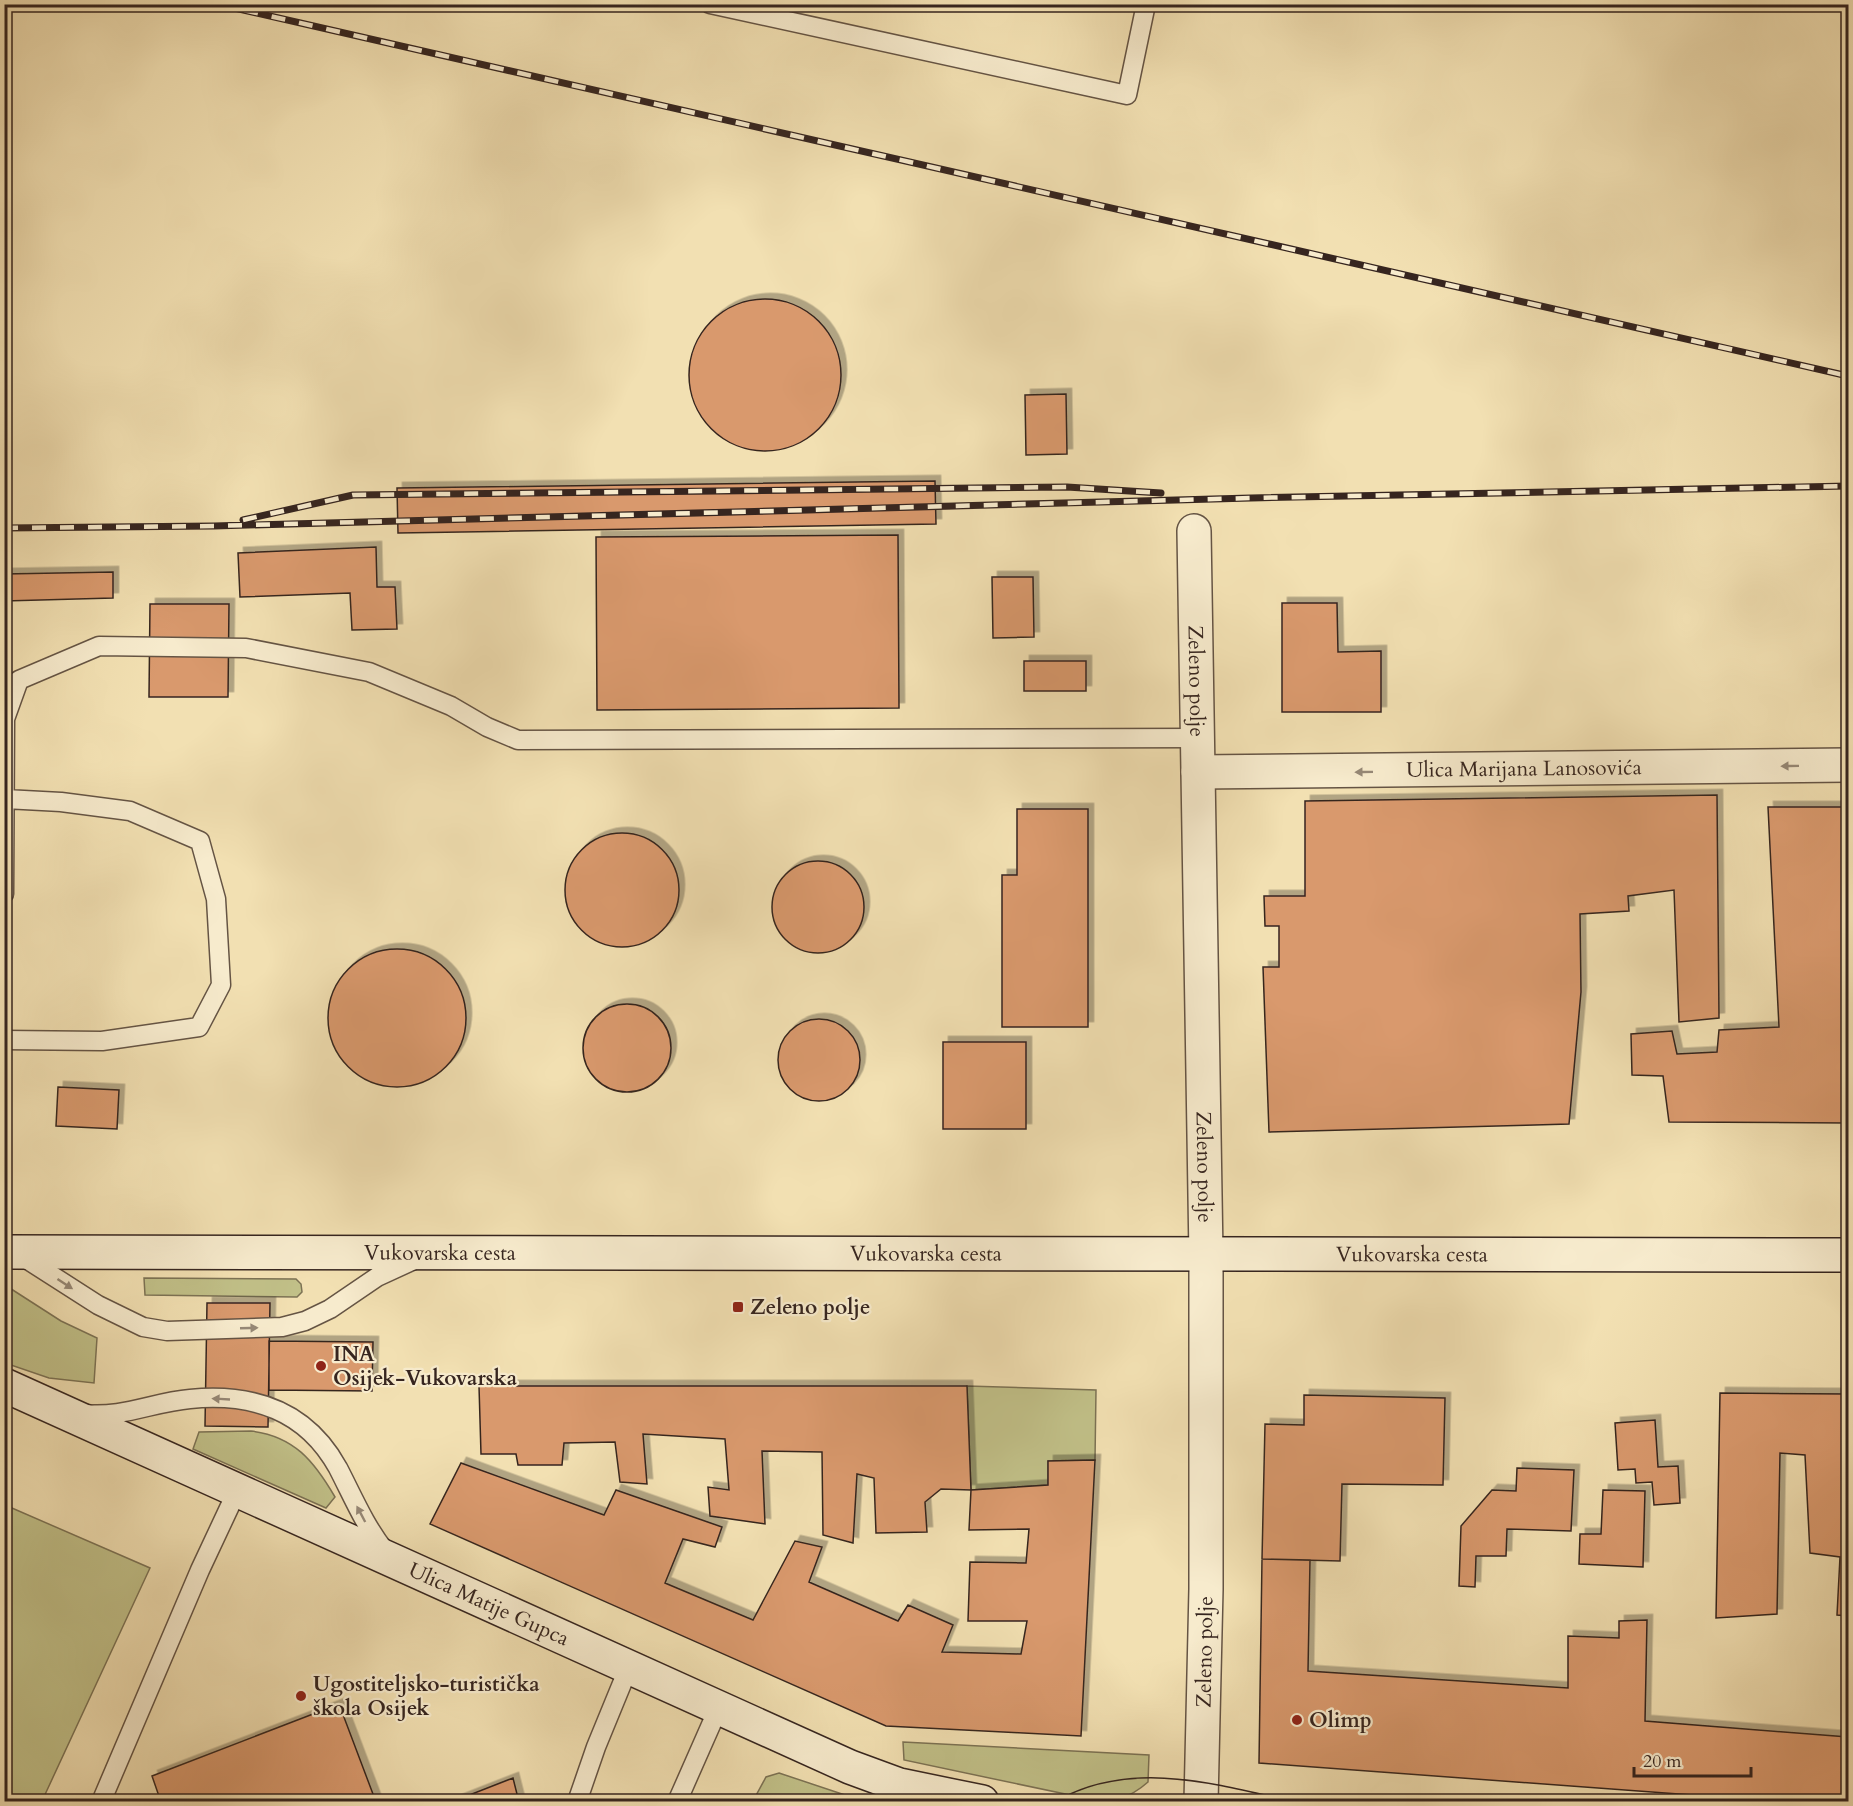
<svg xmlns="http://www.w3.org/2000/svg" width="1853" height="1806" font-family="Cardo,serif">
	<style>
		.green { fill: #c1c088; stroke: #7c7254; stroke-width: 1.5 }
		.building { fill: #d9996d; stroke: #36251f; stroke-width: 1.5; filter: url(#shadow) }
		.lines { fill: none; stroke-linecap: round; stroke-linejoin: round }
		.service-casing { stroke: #655444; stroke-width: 21 }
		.minor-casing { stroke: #655444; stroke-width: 36 }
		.secondary-casing { stroke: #36251f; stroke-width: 36 }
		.service { stroke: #f7ebcd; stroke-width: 18 }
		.minor { stroke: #f7ebcd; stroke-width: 33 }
		.secondary { stroke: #f7ebcd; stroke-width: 33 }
		.tram { stroke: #36251f; stroke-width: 1.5 }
		.rail-casing { stroke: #36251f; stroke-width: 7 }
		.rail { stroke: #f7ebcd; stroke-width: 4.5; stroke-dasharray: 14; stroke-linecap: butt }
		.oneway { fill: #968876 }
		.poi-dot { fill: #8f2418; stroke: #f7ebcd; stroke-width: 2 }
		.labels { text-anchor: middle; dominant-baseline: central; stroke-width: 4.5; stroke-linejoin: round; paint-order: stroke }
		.street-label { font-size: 21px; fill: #36251f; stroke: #f7ebcd }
		.poi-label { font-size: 21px; font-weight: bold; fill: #36251f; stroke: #f7ebcd; text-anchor: start }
	</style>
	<defs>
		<filter id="shadow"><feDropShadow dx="5.5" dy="-5.5" stdDeviation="0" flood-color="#0004"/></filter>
	</defs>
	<rect width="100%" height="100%" fill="#f2e0b2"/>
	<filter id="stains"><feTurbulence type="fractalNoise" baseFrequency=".00333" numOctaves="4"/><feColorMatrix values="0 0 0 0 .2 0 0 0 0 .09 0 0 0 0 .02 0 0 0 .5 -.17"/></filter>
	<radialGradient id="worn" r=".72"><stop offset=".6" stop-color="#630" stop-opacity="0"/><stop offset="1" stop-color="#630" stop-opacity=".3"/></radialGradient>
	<!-- green -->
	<path class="green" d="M144 1278 296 1279 301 1284 302 1292 297 1297 145 1295Z
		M5 1285 61 1321 97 1338 94 1383 49 1378 5 1363Z
		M967 1386 1096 1390 1095 1460 1048 1461V1485L971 1490Z
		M251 1431C294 1436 314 1461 335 1497L326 1508 193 1449 199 1432Z
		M5 1505 150 1568 42 1801H5Z
		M903 1742 1149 1755 1148 1782C1129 1799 1113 1802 1089 1799L904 1760Z
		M779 1773 863 1801H753L766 1777Z"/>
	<!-- building -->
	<path class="building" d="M689 375a76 76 0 1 1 152 0a76 76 0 1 1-152 0Z
		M1066 394 1067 454 1026 455 1025 395Z
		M935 481 936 524 398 533 397 488Z
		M898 535 899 708 597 710 596 537Z
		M376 547 377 587H395L397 629 352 630 350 593 240 597 238 553Z
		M113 572V598L4 601V574Z
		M992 577H1033L1034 637 993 638Z
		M1282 603H1337L1338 652 1381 651V712H1282Z
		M150 604H229L228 697H149Z
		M1024 661H1086V691H1024Z
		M1717 795 1719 1018 1679 1022 1674 890 1628 896 1629 911 1580 914 1581 992 1569 1124 1269 1132 1263 967H1279V926H1265L1264 896H1305V801Z
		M1768 807H1848V1123L1669 1122 1663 1076 1632 1075 1631 1034 1672 1031 1677 1054 1717 1052 1719 1030 1779 1027Z
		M1017 809H1088V1027H1002V875H1017Z
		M565 890a57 57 0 1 1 114 0a57 57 0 1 1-114 0Z
		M772 907a46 46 0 1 1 92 0a46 46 0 1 1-92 0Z
		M328 1018a69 69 0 1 1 138 0a69 69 0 1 1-138 0Z
		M583 1048a44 44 0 1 1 88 0a44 44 0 1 1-88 0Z
		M778 1060a41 41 0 1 1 82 0a41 41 0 1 1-82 0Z
		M943 1042H1026V1129H943Z
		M58 1087 119 1090 117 1129 56 1126Z
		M207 1303H270L268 1427 205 1426Z
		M269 1341 373 1342 372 1391 269 1390Z
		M479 1386H967L971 1490 941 1489 925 1502 927 1532 876 1533 874 1478 857 1474 853 1543 823 1535 822 1452 762 1451 765 1524 710 1516 708 1487 729 1490 725 1439 643 1434 647 1484 620 1482 615 1442 564 1443 562 1465H518L516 1454H481Z
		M1720 1393 1848 1394V1616L1837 1615 1840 1557 1810 1553 1805 1455 1780 1453 1777 1614 1716 1618Z
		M1304 1395 1445 1398 1443 1485 1342 1484 1340 1561 1262 1559 1265 1424 1304 1425Z
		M1655 1420 1658 1467 1678 1466 1680 1503 1654 1505 1652 1482 1636 1483 1635 1469 1618 1470 1615 1423Z
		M1095 1460 1081 1736 886 1726 430 1524 461 1463 604 1515 616 1490 722 1527 715 1547 683 1539 665 1583 753 1620 795 1541 822 1547 809 1582 898 1621 908 1605 953 1625 942 1652 1021 1654 1027 1621H968L970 1562 1026 1563 1029 1529 969 1530 971 1490 1048 1485V1461Z
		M1517 1468 1574 1470 1571 1531 1507 1529 1506 1556H1476L1475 1587 1459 1586 1461 1526 1492 1490 1516 1491Z
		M1603 1490 1645 1491 1643 1567 1579 1564 1580 1534H1601Z
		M1262 1559 1310 1560 1308 1671 1568 1688V1636L1619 1638V1621L1647 1620 1645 1721 1848 1737V1802H1787L1259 1763Z
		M339 1704 376 1802H161L152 1776Z
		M513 1778 519 1802H454V1801Z"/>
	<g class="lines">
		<!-- service casing -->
		<g class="service-casing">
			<path id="service" d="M710 4 1127 95 1146 4
				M4 894 5 719 19 680 99 646 246 648 369 672 451 706 487 727 518 740 1198 738
				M4 1040 102 1041 199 1027 221 985 216 899 200 841 130 811 61 802 5 799
				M20 1255 98 1305 143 1327 167 1331 282 1327 305 1321 330 1309 377 1277 414 1260
				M85 1414C122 1418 154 1402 190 1399 253 1393 306 1410 338 1468 353 1497 365 1526 385 1551
				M101 1802 200 1570 237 1491
				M577 1802 596 1747 628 1669
				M677 1802 718 1709"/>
		</g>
		<!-- minor casing -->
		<g class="minor-casing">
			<g id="minor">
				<path id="s1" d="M1194 531 1206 1255V1589L1201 1802"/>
				<path id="s2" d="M1198 772 1848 765"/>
			</g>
		</g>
		<!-- secondary casing -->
		<g class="secondary-casing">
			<g id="secondary">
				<path id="s3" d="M4 1252 1848 1255"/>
				<path id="s4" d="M4 1385 850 1767 899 1785 982 1802"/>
			</g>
		</g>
		<!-- service -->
		<use href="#service" class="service"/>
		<!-- minor -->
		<use href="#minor" class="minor"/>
		<!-- secondary -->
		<use href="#secondary" class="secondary"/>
		<!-- tram -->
		<path class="tram" d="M1055 1802C1129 1758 1217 1784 1294 1802"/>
		<!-- rail casing -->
		<g class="rail-casing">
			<path id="rail" d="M217 4 1848 376
				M243 520 353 495 1067 487 1161 493
				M4 528 214 526 1251 498 1848 486"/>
		</g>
		<!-- rail -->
		<use href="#rail" class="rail"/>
	</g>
	<!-- one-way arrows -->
	<defs><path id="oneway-solid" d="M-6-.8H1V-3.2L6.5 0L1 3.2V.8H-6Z" transform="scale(1.5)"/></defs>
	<g class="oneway">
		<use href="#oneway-solid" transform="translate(1790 766) rotate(179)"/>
		<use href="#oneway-solid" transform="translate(1364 772) rotate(179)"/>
		<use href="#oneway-solid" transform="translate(65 1284) rotate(33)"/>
		<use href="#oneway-solid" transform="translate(249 1328) rotate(-2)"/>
		<use href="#oneway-solid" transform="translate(221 1399) rotate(-177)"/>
		<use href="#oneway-solid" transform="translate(361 1514) rotate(-118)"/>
	</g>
	<!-- markers -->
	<g class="poi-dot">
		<rect x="732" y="1301" width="12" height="12" rx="3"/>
		<circle cx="321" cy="1366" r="6"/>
		<circle cx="301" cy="1696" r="6"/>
		<circle cx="1297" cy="1720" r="6"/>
	</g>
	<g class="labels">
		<!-- street labels -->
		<g class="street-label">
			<text stroke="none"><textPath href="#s1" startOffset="150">Zeleno polje</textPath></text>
			<text stroke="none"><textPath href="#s2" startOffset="326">Ulica Marijana Lanosovića</textPath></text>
			<text stroke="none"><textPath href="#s1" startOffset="636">Zeleno polje</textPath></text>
			<text stroke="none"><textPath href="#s3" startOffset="436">Vukovarska cesta</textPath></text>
			<text stroke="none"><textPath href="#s3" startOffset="922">Vukovarska cesta</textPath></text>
			<text stroke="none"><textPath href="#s3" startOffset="1408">Vukovarska cesta</textPath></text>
			<text stroke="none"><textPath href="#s4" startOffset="532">Ulica Matije Gupca</textPath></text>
			<text transform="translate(1205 1652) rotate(-89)">Zeleno polje</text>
		</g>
		<!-- poi labels -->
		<g class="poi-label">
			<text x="750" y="1307">Zeleno polje</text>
			<text x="333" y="1354">INA<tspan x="333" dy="24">Osijek-Vukovarska</tspan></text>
			<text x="313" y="1684">Ugostiteljsko-turistička<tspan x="313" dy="24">škola Osijek</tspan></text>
			<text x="1309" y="1720">Olimp</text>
		</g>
	</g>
	<!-- margin -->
	<rect width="1853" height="1806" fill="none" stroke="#f2e0b2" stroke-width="24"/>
	<rect x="6" y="6" width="1841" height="1794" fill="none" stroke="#36251f" stroke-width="3"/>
	<rect x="12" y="12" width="1829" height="1782" fill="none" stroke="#36251f" stroke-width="1.5"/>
	<!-- scale -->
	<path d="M1634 1767v9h117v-9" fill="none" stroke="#36251f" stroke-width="3"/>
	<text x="1643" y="1767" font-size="18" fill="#36251f" stroke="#f7ebcd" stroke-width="4.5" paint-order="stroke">20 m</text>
	<rect width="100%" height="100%" filter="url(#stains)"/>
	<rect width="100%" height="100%" fill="url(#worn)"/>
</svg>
